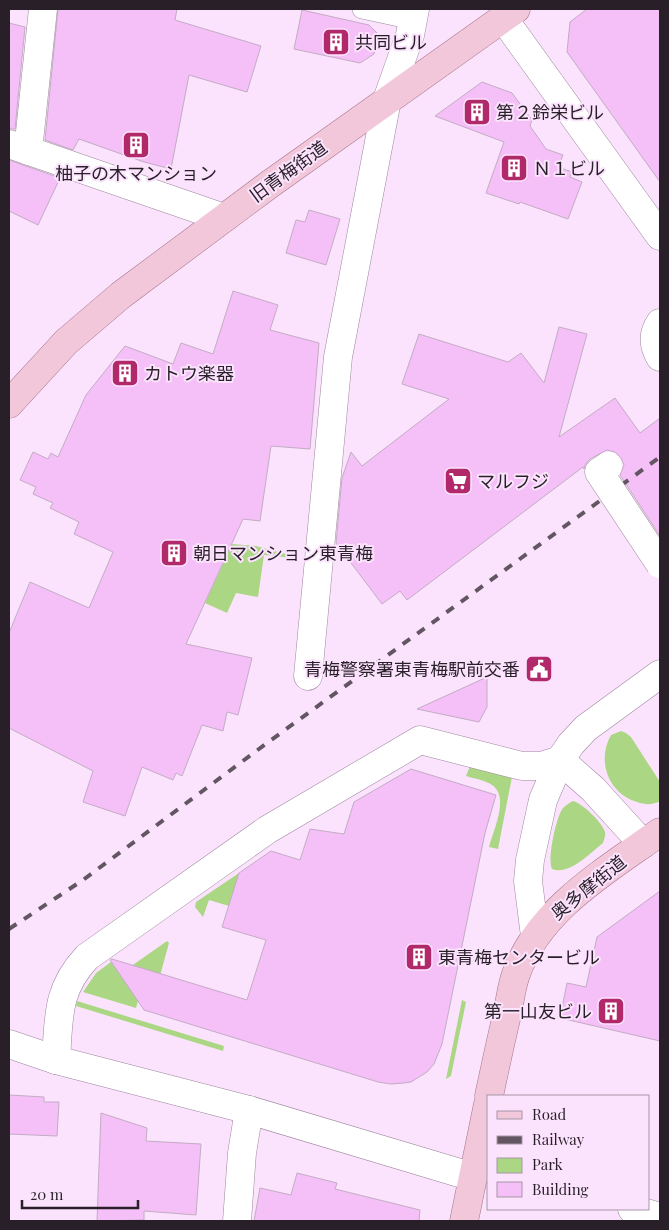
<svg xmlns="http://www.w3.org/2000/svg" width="669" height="1230" font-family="'Playfair Display','Noto Sans JP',serif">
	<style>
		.green { fill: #abd785 }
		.building { fill: #f5bff7; stroke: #c3acc4 }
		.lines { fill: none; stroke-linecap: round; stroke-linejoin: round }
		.lane-casing { stroke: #9c869d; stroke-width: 20 }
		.street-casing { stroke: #9c869d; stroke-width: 29 }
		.secondary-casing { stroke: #9c869d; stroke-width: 29 }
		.primary-casing { stroke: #a5748b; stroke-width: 29 }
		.lane { stroke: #fff; stroke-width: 19 }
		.street { stroke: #fff; stroke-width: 28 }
		.secondary { stroke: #fff; stroke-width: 28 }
		.primary { stroke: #f1c7d9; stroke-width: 28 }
		.rail { stroke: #635663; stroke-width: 4; stroke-dasharray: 9 9; stroke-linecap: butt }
		.street-bridge-casing { stroke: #9c869d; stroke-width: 29; stroke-linecap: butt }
		.street-bridge { stroke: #fff; stroke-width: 28 }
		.labels { text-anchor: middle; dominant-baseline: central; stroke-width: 4; stroke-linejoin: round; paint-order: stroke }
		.poi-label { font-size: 18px; fill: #281f28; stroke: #fce3fd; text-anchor: start }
		.street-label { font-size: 18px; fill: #281f28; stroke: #fce3fd }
	</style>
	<rect width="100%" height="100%" fill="#fce3fd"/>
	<!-- green -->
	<path class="green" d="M232 544 256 546 293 556V558L264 555 258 597 236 593 227 613 205 603Z
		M621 731 626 733 631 737 660 782V801C653 805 646 805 637 802 609 794 596 761 611 735Z
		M470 766 512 777 498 849 489 847C493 830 510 797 492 785 485 780 475 779 466 776Z
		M573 801C582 803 603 823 605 832 606 836 604 839 603 843 590 853 569 876 552 869 547 859 556 817 563 808 566 805 569 803 573 801Z
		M239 873 229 906 209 900 203 917 195 907 196 902Z
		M167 941 169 943 158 983 144 980 136 1008 83 992 96 973 111 962 120 974Z
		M462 1000 466 1002 451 1076 446 1079Z
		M77 1001 224 1046 223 1051 76 1006Z"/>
	<!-- building -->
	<path class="building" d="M58 9H177L175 20 261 46 247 92 189 75 171 169 144 162 79 139 73 150 45 140Z
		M587 9H660V182L567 52 570 22Z
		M302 10 369 25 378 34 374 54 360 63 294 49Z
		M9 23 25 27 15 129H9Z
		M482 82 512 93 532 120 530 126 546 149 563 155 558 167 572 172 570 177 582 182 568 219 520 202 519 204 486 193 504 142 435 116Z
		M9 160 60 178 38 225 9 211Z
		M309 210 340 219 326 265 286 253 296 220 305 222Z
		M233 291 278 305 270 330 319 343 310 449 271 446 260 521 243 519 186 644 252 658 238 715 227 712 223 731 202 725 182 776 176 773 173 780 142 767 125 816 83 802 93 771 9 728V633L30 582 89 608 113 552 74 534 79 522 50 508 53 503 33 494 36 487 20 480 33 452 48 459 51 453 58 457 86 395 125 346 173 364 181 343 213 354Z
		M559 327 587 334 559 437 615 398 640 433 660 418V536L620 475 624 465 621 458 615 452 607 450 590 459 585 465 584 469 583 467 407 600 400 591 382 604 336 543 342 478 351 452 362 466 449 399 402 384 419 334 508 362 521 353 544 383Z
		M487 677V707L479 722 417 709Z
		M411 769 496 795 485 833 442 1044 434 1064 427 1072 411 1082 404 1083 391 1084 378 1082 144 1010 110 960 112 959 247 1000 266 940 222 927 239 873 271 851 300 860 310 829 344 834 354 802Z
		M660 891V1041L560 1018 567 983 586 987 597 937Z
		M9 1095 44 1097V1102H59L57 1136 9 1134Z
		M101 1113 147 1128 146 1141 201 1144 196 1215 144 1211V1220L97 1221Z
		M297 1173 337 1183 335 1189 420 1210 419 1221H254L260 1188 291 1195Z"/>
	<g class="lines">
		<!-- lane casing -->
		<g class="lane-casing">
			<path id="lane" d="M362 9 413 20"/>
		</g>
		<!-- street casing -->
		<g class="street-casing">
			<path id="street" d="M503 18 660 236
				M9 144 224 218
				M28 151 43 9
				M660 323C652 335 653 345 660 357
				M308 676 338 357 387 100 410 35 415 9
				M535 936 528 881 530 860 543 800 560 760 571 744 586 728 660 674
				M56 1060C59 1018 56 990 87 957L267 830 420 740 522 766H541L560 760 593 789 643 844
				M632 1209 660 1217
				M237 1221 242 1153 249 1110"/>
		</g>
		<!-- secondary casing -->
		<g class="secondary-casing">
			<path id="secondary" d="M9 1044 56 1060 249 1110 473 1177"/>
		</g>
		<!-- primary casing -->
		<g class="primary-casing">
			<path id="primary" d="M9 404 66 342 121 295 270 184 516 9
				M489 1096C495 1068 501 1039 508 1011 510 998 512 985 516 974 539 909 607 870 660 832
				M464 1221 488 1104"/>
		</g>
		<!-- lane -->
		<use href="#lane" class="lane"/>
		<!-- street -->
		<use href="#street" class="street"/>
		<!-- secondary -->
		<use href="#secondary" class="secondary"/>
		<!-- primary -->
		<use href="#primary" class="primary"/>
		<!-- rail -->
		<path class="rail" d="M9 929 83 880 267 743 660 457"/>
		<!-- street-bridge casing -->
		<g class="street-bridge-casing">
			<path id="street-bridge" d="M608 466 599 472 660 564"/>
		</g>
		<!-- street-bridge -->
		<use href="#street-bridge" class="street-bridge"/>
	</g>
	<!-- icons -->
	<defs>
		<g id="building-square" transform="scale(1.4375)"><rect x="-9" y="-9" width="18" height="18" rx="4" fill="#b1296a" stroke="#fce3fd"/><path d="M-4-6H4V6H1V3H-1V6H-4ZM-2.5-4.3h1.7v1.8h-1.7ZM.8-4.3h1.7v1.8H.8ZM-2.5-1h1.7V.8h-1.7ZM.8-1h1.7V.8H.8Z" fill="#fff"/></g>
		<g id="supermarket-square" transform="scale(1.4375)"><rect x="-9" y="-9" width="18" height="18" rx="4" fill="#b1296a" stroke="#fce3fd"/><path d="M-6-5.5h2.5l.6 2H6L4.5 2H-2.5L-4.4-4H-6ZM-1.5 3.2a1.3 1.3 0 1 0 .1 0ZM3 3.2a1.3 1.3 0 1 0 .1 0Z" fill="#fff"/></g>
		<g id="civic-square" transform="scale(1.4375)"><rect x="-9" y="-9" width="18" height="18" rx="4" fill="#b1296a" stroke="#fce3fd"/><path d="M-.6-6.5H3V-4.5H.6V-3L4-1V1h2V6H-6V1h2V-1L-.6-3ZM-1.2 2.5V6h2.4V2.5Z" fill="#fff"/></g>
	</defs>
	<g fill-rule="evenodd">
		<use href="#building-square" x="336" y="42"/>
		<use href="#building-square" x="477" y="112"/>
		<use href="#building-square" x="136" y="145"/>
		<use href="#building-square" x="514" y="168"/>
		<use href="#building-square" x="125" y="373"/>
		<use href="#supermarket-square" x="458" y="481"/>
		<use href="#building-square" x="174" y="553"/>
		<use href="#civic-square" x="539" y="669"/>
		<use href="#building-square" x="419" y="957"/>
		<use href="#building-square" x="611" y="1011"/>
	</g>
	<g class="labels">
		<!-- poi labels -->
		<g class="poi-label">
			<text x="355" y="42">共同ビル</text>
			<text x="496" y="112">第２鈴栄ビル</text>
			<text x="533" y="168">Ｎ１ビル</text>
			<text x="136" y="173" text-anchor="middle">柚子の木マンション</text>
			<text x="144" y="373">カトウ楽器</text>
			<text x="477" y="481">マルフジ</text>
			<text x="193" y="553">朝日マンション東青梅</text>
			<text x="520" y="669" text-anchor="end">青梅警察署東青梅駅前交番</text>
			<text x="438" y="957">東青梅センタービル</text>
			<text x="592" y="1011" text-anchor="end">第一山友ビル</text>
		</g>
		<!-- street labels -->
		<g class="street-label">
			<text transform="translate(288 171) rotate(-36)">旧青梅街道</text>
			<text transform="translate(588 887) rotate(-39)">奥多摩街道</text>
		</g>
	</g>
	<!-- border -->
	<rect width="669" height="1230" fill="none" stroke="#281f28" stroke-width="20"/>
	<!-- legend -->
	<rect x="487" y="1095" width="162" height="115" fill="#fce3fd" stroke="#a795a8"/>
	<rect x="497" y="1111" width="25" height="8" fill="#f1c7d9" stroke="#a795a8"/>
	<text x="532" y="1120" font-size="15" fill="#281f28">Road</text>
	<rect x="497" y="1136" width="25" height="8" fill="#635663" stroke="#a795a8"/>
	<text x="532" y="1145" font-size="15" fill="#281f28">Railway</text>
	<rect x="497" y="1158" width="25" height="15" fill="#abd785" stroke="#a795a8"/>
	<text x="532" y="1170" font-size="15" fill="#281f28">Park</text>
	<rect x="497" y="1182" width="25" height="15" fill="#f5bff7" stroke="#a795a8"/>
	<text x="532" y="1195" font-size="15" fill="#281f28">Building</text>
	<!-- scale -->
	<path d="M22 1200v8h116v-8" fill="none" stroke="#281f28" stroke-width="2.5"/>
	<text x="30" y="1200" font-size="15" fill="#281f28" stroke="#fce3fd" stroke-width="4" paint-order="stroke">20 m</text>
</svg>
